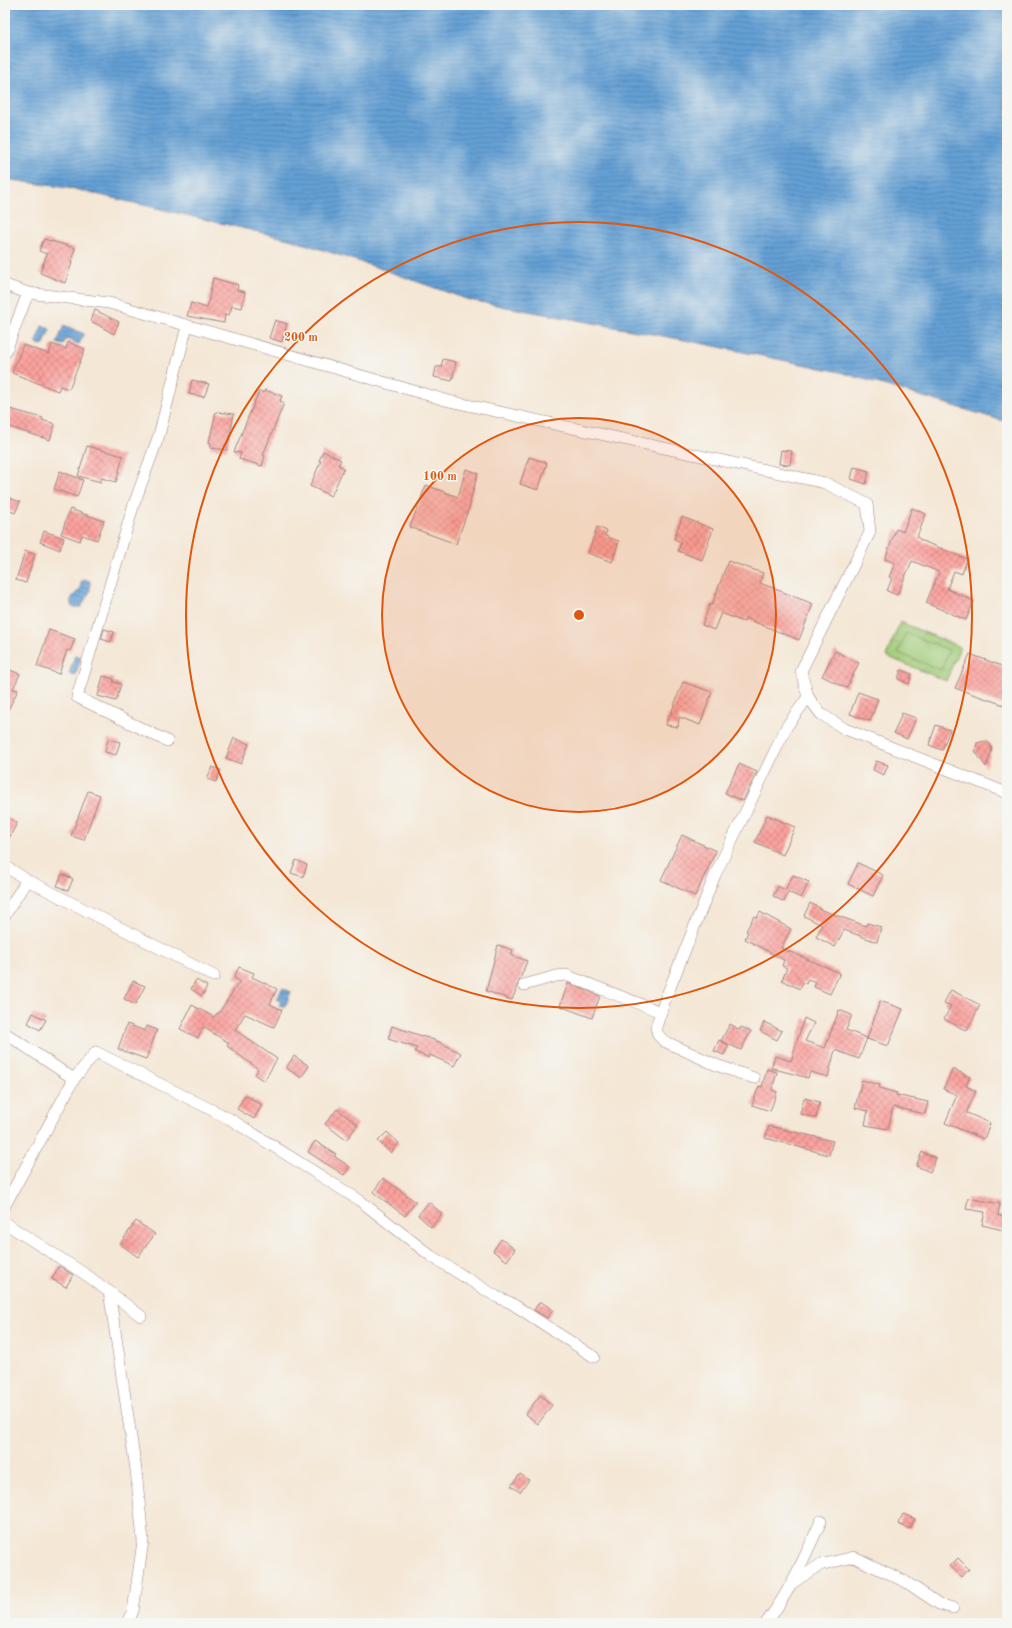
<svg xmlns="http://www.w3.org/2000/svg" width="1012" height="1628" font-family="'Old Standard TT',serif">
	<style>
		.park { fill: url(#park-crowns); stroke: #757552 }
		.pitch { fill: #a0cb78; stroke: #757552 }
		.water { fill: url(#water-rules); stroke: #576080 }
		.building { fill: url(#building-cross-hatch) }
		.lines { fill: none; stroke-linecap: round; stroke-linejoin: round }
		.minor-casing { stroke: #9f8380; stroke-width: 12 }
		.minor { stroke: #fff; stroke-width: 11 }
		.ring { fill: none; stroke: #e0560e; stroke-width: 2 }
		.centre { fill: #e0560e; stroke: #f6f6f2; stroke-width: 2 }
		.ring-label { font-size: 12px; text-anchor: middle; font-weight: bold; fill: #e0560e; stroke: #f6f6f2; stroke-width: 3; stroke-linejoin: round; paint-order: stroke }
	</style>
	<defs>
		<pattern id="park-crowns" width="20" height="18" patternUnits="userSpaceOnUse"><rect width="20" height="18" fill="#a0cb78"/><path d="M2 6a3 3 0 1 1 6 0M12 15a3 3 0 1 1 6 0" fill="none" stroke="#8bae68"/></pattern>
		<pattern id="water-rules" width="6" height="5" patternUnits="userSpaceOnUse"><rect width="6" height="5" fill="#64a0d5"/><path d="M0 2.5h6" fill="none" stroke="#5482ad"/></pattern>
		<pattern id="building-cross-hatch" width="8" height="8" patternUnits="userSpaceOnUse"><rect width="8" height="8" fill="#fba29e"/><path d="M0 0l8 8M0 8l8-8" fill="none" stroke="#cd8381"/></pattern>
	</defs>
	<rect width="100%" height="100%" fill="#f6f6f2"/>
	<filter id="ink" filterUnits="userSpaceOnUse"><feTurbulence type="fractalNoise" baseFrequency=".025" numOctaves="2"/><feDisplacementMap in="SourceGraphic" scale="8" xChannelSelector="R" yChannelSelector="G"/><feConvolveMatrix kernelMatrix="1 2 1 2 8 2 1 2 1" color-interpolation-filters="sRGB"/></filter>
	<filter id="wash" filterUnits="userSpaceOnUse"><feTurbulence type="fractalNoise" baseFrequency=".012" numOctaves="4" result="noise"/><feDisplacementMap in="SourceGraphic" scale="16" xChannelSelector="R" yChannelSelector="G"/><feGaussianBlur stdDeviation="0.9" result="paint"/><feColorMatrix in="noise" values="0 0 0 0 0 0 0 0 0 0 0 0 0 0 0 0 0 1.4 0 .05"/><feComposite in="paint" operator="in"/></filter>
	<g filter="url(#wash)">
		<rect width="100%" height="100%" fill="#f4e7d5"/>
		<!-- park -->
		<path class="park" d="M900 622 960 647 946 681 886 656Z"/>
		<!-- pitch -->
		<path class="pitch" d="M906 633 949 650 941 670 898 653Z"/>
		<!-- water -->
		<path class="water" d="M5 5H1007V422L840 372 695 342 469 300 379 268 289 239 74 189 5 179Z
			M64 325 84 334 79 344 66 339 63 345 57 343Z
			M42 326 50 329 44 344 38 345 36 341Z
			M84 579 90 581V591L81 607H72C68 600 74 594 80 590L81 582Z
			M75 655 81 657 75 676 69 674Z
			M282 988 291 992 285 1007 279 1005 281 1001 277 1000Z"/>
		<g id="blocks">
			<!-- building -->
			<path class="building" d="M44 239 75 248 71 263H72L65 283 40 273 47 254 39 251Z
				M213 278 238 285 237 290 245 292 242 308 232 306 229 315 225 314 224 323 187 316 191 303 207 308Z
				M95 310 119 322 114 334 91 321Z
				M275 320 287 324 282 342 269 338Z
				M68 342 85 349 69 389 60 386 58 391 12 373 23 345 49 354 52 344 66 349Z
				M443 359 456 362 452 381 434 377 436 367H441Z
				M192 380 209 384 204 397 189 394Z
				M265 390 282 396 280 401 284 403 263 455 265 456 262 466 239 459 241 453 234 452 259 391 264 393Z
				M10 409 43 418 42 420 55 424 50 440 6 426Z
				M216 412 234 414 227 450 210 448 211 443 209 442Z
				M87 446 123 456 116 482 101 478V482L78 476Z
				M781 450 792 451 790 465 779 464Z
				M323 451 341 460 338 465 344 468 331 496 310 486 321 461H319Z
				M529 457 547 463 538 490 520 484Z
				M854 467 869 471 866 484 851 479Z
				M466 469 478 473 470 501 471 502 456 544 410 527 426 485 458 497Z
				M60 471 83 480 77 497 54 489Z
				M5 496 20 502 15 513 5 509Z
				M912 508 926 514 917 537 920 539V540L967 559 962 574 954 571 947 589 974 601 966 620 926 603 939 572 912 561 897 595 887 591 892 578 889 577 895 563 885 559 896 529 903 532Z
				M70 509 104 521 97 540 82 535 80 541 61 534Z
				M682 517 713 529 702 560 678 551 681 542 674 539Z
				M597 527 607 531 605 536 619 541 612 562 588 553Z
				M44 531 64 538 60 550 40 542Z
				M25 551 35 554 26 583 16 580Z
				M728 561 763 573 760 583 813 604 799 640 745 618 744 622 721 613 714 630 702 625 710 604 712 605Z
				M104 629 114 632 111 642 101 639Z
				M49 630 75 639 70 651 67 650 59 674 37 666Z
				M835 651 859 663 846 688 822 676Z
				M970 654 1007 668V706L955 688Z
				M5 668 20 674 13 689 18 690 5 716Z
				M901 670 912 674 909 684 898 679Z
				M103 676 114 679 113 682 121 684 116 701 98 696Z
				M683 682 712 692 700 725 679 717 678 727 666 725 668 715 670 716Z
				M858 692 878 699 870 721 850 714Z
				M902 713 916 718 907 739 894 733Z
				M936 725 950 730 942 750 929 745Z
				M234 738 249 744 241 764 226 758Z
				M108 739 120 742 116 755 105 752Z
				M985 741 990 744 992 749 986 767 975 751 977 743Z
				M876 761 888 765 884 775 873 770Z
				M739 764 757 772 743 801 725 793Z
				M212 767 221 770 216 782 207 779Z
				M88 791 100 795 84 840 71 836Z
				M767 815 795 827 783 855 755 842Z
				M5 816 17 823 5 846Z
				M682 835 716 851 695 896 661 880Z
				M296 860 307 865 303 877 291 873Z
				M858 863 883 875 873 896 848 884Z
				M62 874 73 879 68 891 57 886Z
				M793 875 809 882 801 898 788 892 784 902 773 896 778 886 785 890Z
				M810 903 820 908 819 909 866 926 867 923 881 927 877 942 844 930 835 947 816 937 822 925 804 916Z
				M760 912 791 929 781 948 840 973 830 994 814 987 816 982 808 979 806 984 803 982 800 989 782 980 787 968 782 966 784 960 745 939 748 932 746 931 754 916 757 918Z
				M498 945 513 950 511 955 527 961 512 1000 486 991Z
				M239 967 254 973 252 977 277 989 270 1004 282 1010 274 1027 245 1014 235 1030 277 1059 264 1081 255 1075 258 1069 227 1046 229 1043 203 1027 198 1038 180 1029 192 1005 214 1017 217 1013 218 1014 240 981 234 978Z
				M196 980 207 986 202 996 191 989Z
				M133 981 145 986 135 1005 124 999Z
				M568 983 600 996 592 1018 560 1006Z
				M951 990 980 1005 967 1031 944 1019 951 1006 944 1003Z
				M880 1001 903 1009 888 1046 867 1039Z
				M839 1010 852 1015 846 1030 867 1038 859 1059 835 1050 828 1077 810 1072 808 1078 771 1068 775 1056 791 1061 804 1018 814 1023 805 1041 825 1048Z
				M33 1013 46 1020 40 1030 28 1023Z
				M764 1022 782 1031 777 1040 760 1031Z
				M127 1024 145 1031 147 1026 157 1030 146 1059 118 1049Z
				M730 1024 740 1030 741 1027 751 1031 741 1050 721 1041Z
				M392 1026 437 1041 461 1053 454 1066 430 1055 429 1058 415 1052 417 1048 388 1039Z
				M719 1040 729 1045 724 1055 714 1051Z
				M294 1056 309 1066 301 1078 286 1068Z
				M767 1069 777 1072 772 1090 777 1092 770 1111 752 1105 759 1086 762 1087Z
				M953 1069 970 1077 966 1086 976 1091 967 1111V1113L990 1123 984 1139 945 1123 957 1095 943 1089Z
				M862 1080 880 1085 879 1088 897 1093 896 1095 928 1102 925 1114 893 1107 888 1129 865 1125 868 1111 855 1108Z
				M245 1095 262 1105 254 1119 237 1109Z
				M804 1098 820 1102 816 1118 800 1114Z
				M337 1109 358 1125 346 1140 325 1124Z
				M769 1126 833 1141 829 1155 765 1138Z
				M387 1132 399 1143 391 1153 378 1141Z
				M315 1141 336 1154 334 1156 350 1167 344 1175 308 1152Z
				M922 1152 936 1158 930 1172 916 1166Z
				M383 1178 416 1202 405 1216 373 1192Z
				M968 1198 1000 1204 998 1215 1007 1218V1231L982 1225 985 1212 966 1209Z
				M429 1202 442 1214 431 1227 418 1215Z
				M136 1221 155 1234 138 1257 120 1244Z
				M501 1239 515 1249 507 1261 493 1251Z
				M59 1266 73 1275 66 1287 52 1279Z
				M540 1301 553 1310 547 1318 534 1310Z
				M540 1395 552 1405 538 1424 526 1414Z
				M520 1474 529 1480 520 1492 511 1486Z
				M903 1514 915 1519 910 1529 898 1524Z
				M958 1558 969 1569 962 1577 950 1566Z"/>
		</g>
	</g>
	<g filter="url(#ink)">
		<use href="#blocks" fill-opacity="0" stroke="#9f8380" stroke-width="1"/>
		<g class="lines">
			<!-- minor casing -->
			<g class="minor-casing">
				<path id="minor" d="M5 285 28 293 109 303 449 401 825 483 867 504 870 532 801 671 808 697 821 714 845 729 1007 793
					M5 353 28 293
					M167 741 77 697 133 507 159 435 187 326
					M5 866 27 880 214 976
					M5 915 27 880
					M524 985 556 976 566 975 661 1012
					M5 1033 74 1079 5 1205
					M754 1078 716 1065 664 1041 658 1035 656 1027 665 1000 715 875 787 726 808 697
					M74 1079 96 1052 230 1119 359 1200 431 1256 497 1297 511 1303 594 1357
					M5 1223 88 1276 141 1316
					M109 1291 136 1470 143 1541 133 1611 128 1623
					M792 1583 820 1565 854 1557 906 1582 939 1604 953 1608
					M766 1623C790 1592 805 1556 821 1521"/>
			</g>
			<!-- minor -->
			<use href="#minor" class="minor"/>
		</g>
	</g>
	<!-- distance rings -->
	<circle cx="579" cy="615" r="197" fill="#e0560e" fill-opacity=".12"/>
	<g class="ring">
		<circle cx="579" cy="615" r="197"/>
		<circle cx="579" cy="615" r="393"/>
	</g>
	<circle cx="579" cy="615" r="6" class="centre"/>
	<g class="ring-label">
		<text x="301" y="341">200 m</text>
		<text x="440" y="480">100 m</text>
	</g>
	<!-- margin -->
	<rect width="1012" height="1628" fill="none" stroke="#f6f6f2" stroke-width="20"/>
</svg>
